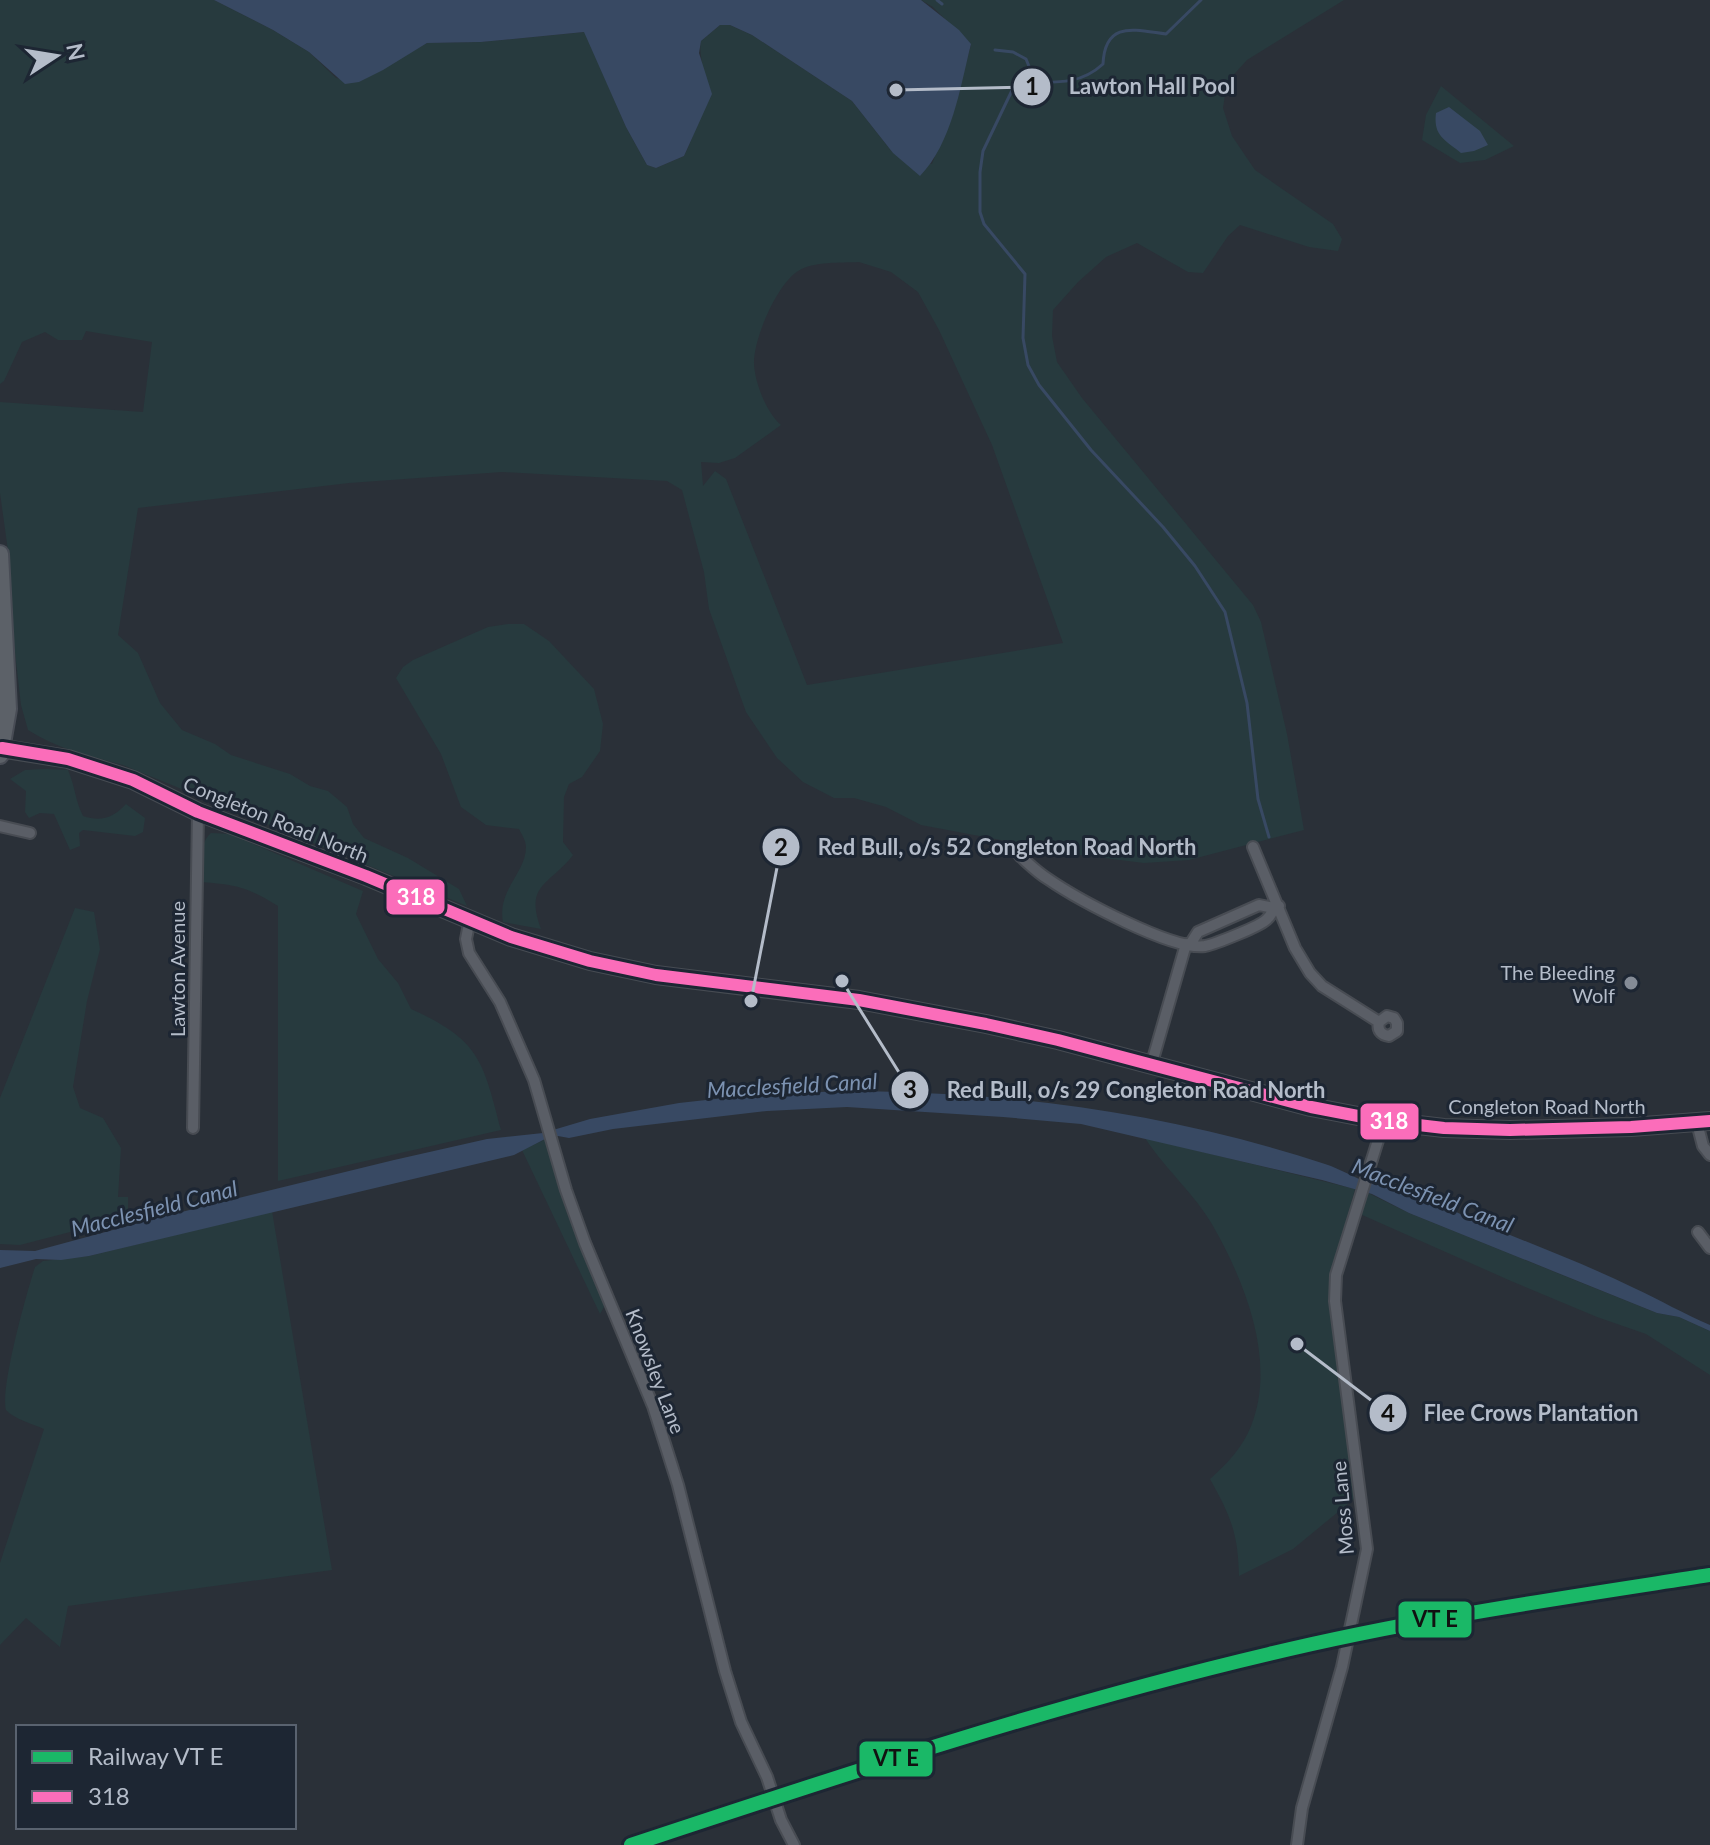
<svg xmlns="http://www.w3.org/2000/svg" width="1710" height="1845" font-family="Lato,sans-serif">
	<style>
		.green { fill: #273a3e; fill-rule: evenodd }
		.water { fill: #384963 }
		.lines { fill: none; stroke-linecap: round; stroke-linejoin: round }
		.stream { stroke: #384963; stroke-width: 3 }
		.minor-casing { stroke: #484c53; stroke-width: 14 }
		.primary-casing { stroke: #484c55; stroke-width: 20 }
		.trunk-casing { stroke: #474c53; stroke-width: 20 }
		.minor { stroke: #5a5e66; stroke-width: 10 }
		.primary { stroke: #5c6168; stroke-width: 16 }
		.trunk { stroke: #5b5f64; stroke-width: 16 }
		.bus-1-casing { stroke: #1d2633; stroke-width: 18 }
		.bus-1 { stroke: #fb6dba; stroke-width: 12 }
		.rail-1-casing { stroke: #1d2633; stroke-width: 20 }
		.rail-1 { stroke: #1ab867; stroke-width: 14 }
		.poi-dot { fill: #848b96; stroke: #1d2633; stroke-width: 3 }
		.labels { text-anchor: middle; dominant-baseline: central; stroke-width: 6; stroke-linejoin: round; paint-order: stroke }
		.street-label { font-size: 20px; fill: #b4bcc9; stroke: #1d2633 }
		.poi-label { font-size: 20px; fill: #b4bcc9; stroke: #1d2633; text-anchor: end }
		.water-label { font-size: 22px; font-style: italic; fill: #7c92b1; stroke: #1d2633 }
		.leader { fill: none; stroke: #b4bcc9; stroke-width: 3 }
		.callout-dot { fill: #b4bcc9; stroke: #1d2633; stroke-width: 3 }
		.mark-label { font-size: 24px; text-anchor: middle; font-weight: bold; fill: #111 }
		.callout-label { font-size: 22px; text-anchor: middle; font-weight: bold; fill: #b4bcc9; stroke: #1d2633; stroke-width: 6; stroke-linejoin: round; paint-order: stroke }
		.line-badge { stroke: #1d2633; stroke-width: 3 }
		.badge-label { font-size: 22px; text-anchor: middle; font-weight: bold; fill: #fff }
		.pale-badge-label { font-size: 22px; text-anchor: middle; font-weight: bold; fill: #111 }
	</style>
	<rect width="100%" height="100%" fill="#2a3038"/>
	<!-- green -->
	<path class="green" d="M0 0H214L273 30 309 52 336 78 359 82 427 43 481 42 585 32 626 127 647 165 656 168 684 156C698 129 705 98 702 67 702 57 699 51 701 41L720 25H730L752 35 852 101 893 153 932 164 954 106 971 45 933 7 921 0H1344L1247 60 1227 82 1223 108 1232 136 1255 170 1333 224 1342 239 1338 251 1309 247 1240 225 1228 236 1203 273 1188 272 1137 243 1106 257 1078 282 1053 310 1052 336 1057 362 1082 398 1253 605 1261 622 1287 734 1304 830 1189 860 1144 863 1080 855 921 825 886 807 854 798H834L803 782 777 758 746 712 709 609 704 572 682 490 667 481 502 472 349 483 138 508 118 635 138 653 160 703 182 730 215 744 231 755 290 774 310 786 328 791 347 807 353 824 364 838 408 858 459 889 467 906 123 765C90 756 57 749 28 730L21 705 10 609V565L0 493V402L143 412 152 342 86 331 82 340H58L45 332 22 342 4 381 0 384ZM859 262 891 272 918 292 939 330 992 445 1063 643 807 685 726 479 715 471 703 486 701 462 719 463 735 458 781 425C767 413 755 384 754 364 753 340 777 284 798 271 814 261 840 263 859 262Z
		M1441 86 1514 146 1485 160 1460 163 1422 140 1426 115Z
		M508 624H524L549 641 594 689 603 724 600 751 582 777 569 784 564 797 563 842 573 855C550 885 524 884 541 929L503 922C497 890 526 873 526 847 526 841 522 835 519 829L486 825 461 807 441 754 396 678 403 667 413 660 488 627Z
		M44 769 68 770C75 786 75 800 83 816 101 822 113 818 126 804L145 818 143 832 135 836 83 830 79 833 80 846 70 850 54 814 40 813 29 818 25 812 26 791 10 779 25 770Z
		M211 833 230 834 363 891 356 914 378 959 398 983 411 1009C480 1040 483 1061 501 1130L278 1181V906C247 887 237 885 202 882 202 866 198 844 211 833Z
		M75 908 94 912 100 949 87 1001 73 1087 80 1108 103 1118 121 1148 118 1197H128V1217L20 1245 0 1244V1098Z
		M1145 1138 1355 1189 1333 1268 1330 1302 1355 1498 1293 1549 1239 1576C1238 1533 1231 1517 1210 1479 1227 1464 1243 1447 1251 1426 1277 1362 1245 1282 1213 1226 1195 1194 1165 1169 1145 1138Z
		M546 1139 567 1213 605 1305 600 1314 522 1150Z
		M1366 1192 1409 1213 1587 1285 1657 1313 1679 1317 1710 1331V1375L1646 1334 1597 1317 1511 1281 1360 1214Z
		M272 1211 332 1570 68 1606 60 1647 26 1618 0 1645V1563L44 1429C33 1424 14 1419 6 1410 0 1388 26 1295 35 1267L43 1261 89 1256Z"/>
	<!-- water -->
	<path class="water" d="M214 0H921L959 30 971 44C960 88 952 143 920 176L893 153 852 101 752 35 730 25H720L701 41 699 53 712 94 684 156 656 168 647 165 626 127 584 32 481 42 427 43 383 70 359 82 345 84 309 52 273 30Z
		M1449 107 1480 131 1488 145 1474 151 1461 153C1445 140 1433 136 1436 113Z
		M848 1091C1013 1092 1169 1113 1325 1164 1341 1169 1354 1178 1370 1183 1377 1186 1385 1185 1393 1188 1424 1197 1454 1211 1483 1224 1534 1245 1585 1264 1634 1288 1660 1300 1684 1314 1710 1325V1331L1679 1317 1657 1313 1409 1213 1372 1194 1322 1180 1081 1124 1003 1117 847 1107 767 1111 613 1129 569 1138 558 1136 545 1139 514 1155 89 1256 61 1260 36 1259 0 1268V1250L35 1251 161 1217 394 1160 487 1139 543 1133 590 1119 679 1103 760 1094Z"/>
	<g class="lines">
		<!-- stream -->
		<path class="stream" d="M937 0 942 4
			M1201 0 1166 34C1135 30 1105 20 1103 64 1077 88 1049 81 1016 82L983 151 980 172V212L984 224 1025 274 1023 338 1028 365 1039 385 1091 450 1163 527 1195 566 1225 612 1247 703 1258 799 1269 837
			M995 50 1013 52 1026 59 1035 81"/>
		<!-- minor casing -->
		<g class="minor-casing">
			<path id="minor" d="M0 826 30 833
				M1253 847 1295 948 1310 973 1322 986 1379 1022C1377 1030 1381 1035 1389 1036L1397 1031V1023L1394 1018 1387 1016 1379 1022
				M1020 856C1029 864 1038 873 1048 879 1077 899 1173 951 1205 946 1215 944 1261 926 1267 919 1273 914 1271 910 1279 906
				M470 919 466 939 469 953 500 1002 534 1080 566 1190 585 1243 653 1406 678 1485 725 1671 741 1722 767 1777 781 1820 794 1845
				M1191 943 1198 932 1259 905 1274 908
				M1151 1066 1186 944
				M1697 1123 1703 1146 1710 1155
				M193 1128 198 812
				M1698 1232 1710 1248
				M1297 1845 1302 1808 1342 1667 1367 1549 1335 1301 1336 1275 1384 1121"/>
		</g>
		<!-- primary casing -->
		<g class="primary-casing">
			<path id="primary" d="M0 554 8 709 0 755"/>
		</g>
		<!-- trunk casing -->
		<g class="trunk-casing">
			<path id="trunk" d="M0 748 68 759 133 780 198 812 366 876 511 937 590 961 656 975 859 1000 986 1024 1058 1040 1311 1107 1384 1121 1444 1128 1510 1130 1631 1127 1710 1121"/>
		</g>
		<!-- minor -->
		<use href="#minor" class="minor"/>
		<!-- primary -->
		<use href="#primary" class="primary"/>
		<!-- trunk -->
		<use href="#trunk" class="trunk"/>
		<!-- bus-1 casing -->
		<g class="bus-1-casing">
			<path id="bus-1" d="M2 748 68 759 133 780 198 812 366 876 511 937 590 961 656 975 859 1000 986 1024 1058 1040 1311 1107 1384 1121 1444 1128 1510 1130 1631 1127 1710 1121"/>
		</g>
		<!-- bus-1 -->
		<use href="#bus-1" class="bus-1"/>
		<!-- rail-1 casing -->
		<g class="rail-1-casing">
			<path id="rail-1" d="M631 1845C842 1775 1053 1705 1269 1654 1414 1619 1562 1598 1710 1575"/>
		</g>
		<!-- rail-1 -->
		<use href="#rail-1" class="rail-1"/>
	</g>
	<!-- markers -->
	<circle class="poi-dot" cx="1631" cy="983" r="8"/>
	<g class="labels">
		<!-- street labels -->
		<g class="street-label">
			<text transform="translate(276 819) rotate(22)">Congleton Road North</text>
			<text transform="translate(177 969) rotate(-90)">Lawton Avenue</text>
			<text x="1547" y="1106">Congleton Road North</text>
			<text transform="translate(656 1371) rotate(69)">Knowsley Lane</text>
			<text transform="translate(1342 1508) rotate(-95)">Moss Lane</text>
		</g>
		<!-- poi labels -->
		<g class="poi-label">
			<text x="1615" y="972">The Bleeding<tspan x="1615" dy="23">Wolf</tspan></text>
		</g>
		<!-- water labels -->
		<g class="water-label">
			<text transform="translate(792 1085) rotate(-3)">Macclesfield Canal</text>
			<text transform="translate(1433 1195) rotate(21)">Macclesfield Canal</text>
			<text transform="translate(154 1208) rotate(-14)">Macclesfield Canal</text>
		</g>
	</g>
	<!-- callouts -->
	<path class="leader" d="M896 90L1032 87M751 1001L781 847M842 981L910 1090M1297 1344L1388 1413"/>
	<g class="callout-dot">
		<circle cx="896" cy="90" r="8"/>
		<circle cx="751" cy="1001" r="8"/>
		<circle cx="842" cy="981" r="8"/>
		<circle cx="1297" cy="1344" r="8"/>
		<circle cx="1032" cy="87" r="20"/>
		<circle cx="781" cy="847" r="20"/>
		<circle cx="910" cy="1090" r="20"/>
		<circle cx="1388" cy="1413" r="20"/>
	</g>
	<g class="mark-label">
		<text x="1032" y="95">1</text>
		<text x="781" y="856">2</text>
		<text x="910" y="1098">3</text>
		<text x="1388" y="1422">4</text>
	</g>
	<g class="callout-label">
		<text x="1152" y="94">Lawton Hall Pool</text>
		<text x="1007" y="855">Red Bull, o/s 52 Congleton Road North</text>
		<text x="1136" y="1098">Red Bull, o/s 29 Congleton Road North</text>
		<text x="1531" y="1421">Flee Crows Plantation</text>
	</g>
	<g class="line-badge">
		<rect x="385" y="878" width="61" height="38" rx="8" fill="#fb6dba"/>
		<rect x="1359" y="1102" width="61" height="39" rx="8" fill="#fb6dba"/>
		<rect x="1397" y="1600" width="76" height="39" rx="8" fill="#1ab867"/>
		<rect x="858" y="1740" width="76" height="38" rx="8" fill="#1ab867"/>
	</g>
	<g class="badge-label">
		<text x="416" y="905">318</text>
		<text x="1389" y="1129">318</text>
	</g>
	<g class="pale-badge-label">
		<text x="1435" y="1627">VT E</text>
		<text x="896" y="1766">VT E</text>
	</g>
	<!-- legend -->
	<rect x="16" y="1725" width="280" height="104" fill="#1d2633" stroke="#59626f" stroke-width="2"/>
	<rect x="32" y="1751" width="40" height="12" fill="#1ab867" stroke="#59626f" stroke-width="2"/>
	<text x="88" y="1765" font-size="24" fill="#b4bcc9">Railway VT E</text>
	<rect x="32" y="1791" width="40" height="12" fill="#fb6dba" stroke="#59626f" stroke-width="2"/>
	<text x="88" y="1805" font-size="24" fill="#b4bcc9">318</text>
	<!-- north arrow -->
	<g transform="translate(56 56) rotate(78)" stroke="#1d2633" stroke-width="6" paint-order="stroke">
	<path d="M0-6L14 30L0 20L-14 30Z" fill="#b4bcc9"/>
	<text y="-12" font-size="22" font-weight="bold" text-anchor="middle" fill="#b4bcc9">N</text>
	</g>
</svg>
